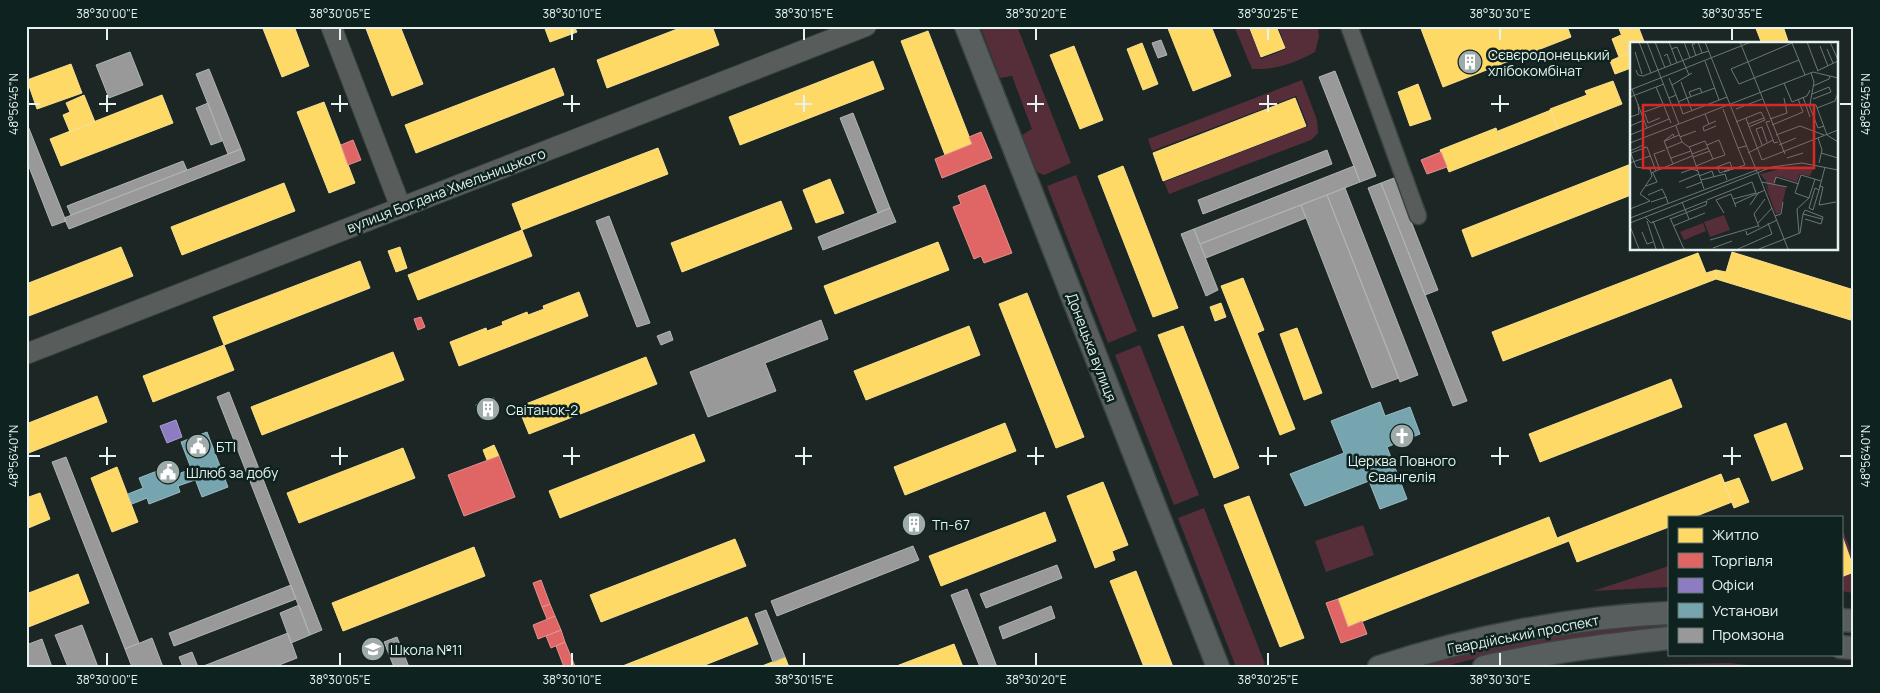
<svg xmlns="http://www.w3.org/2000/svg" width="1880" height="693" font-family="Manrope,sans-serif">
	<style>
		.green { fill: #562e3a }
		.homes { fill: #ffd966; stroke: #f7e08f }
		.shops { fill: #e06666; stroke: #e2908f }
		.offices { fill: #8e7cc3; stroke: #a89fd0 }
		.public { fill: #76a5af; stroke: #97bcc2 }
		.industry { fill: #999; stroke: #b0b4b3 }
		.lines { fill: none; stroke-linecap: round; stroke-linejoin: round }
		.minor-casing { stroke: #394340; stroke-width: 19 }
		.tertiary-casing { stroke: #394340; stroke-width: 22 }
		.secondary-casing { stroke: #394340; stroke-width: 25 }
		.minor { stroke: #585d5b; stroke-width: 16 }
		.tertiary { stroke: #585d5b; stroke-width: 20 }
		.secondary { stroke: #585e5d; stroke-width: 22 }
		.ticks { fill: none; stroke: #e5f2ef; stroke-width: 2 }
		.labels { text-anchor: middle; dominant-baseline: central; stroke-width: 5; stroke-linejoin: round; paint-order: stroke }
		.poi-label { font-size: 14px; fill: #e5f2ef; stroke: #0e221f; text-anchor: start }
		.street-label { font-size: 14px; fill: #e5f2ef; stroke: #0e221f }
		.inset-road { fill: none; stroke: #6c7876; stroke-width: 1 }
		.view { fill: #d62828; fill-opacity: 0.15; stroke: #d62828; stroke-width: 2.5 }
		.inset-edge { fill: none; stroke: #e5f2ef; stroke-width: 2.5 }
		.neatline { fill: none; stroke: #e5f2ef; stroke-width: 2 }
		.ticks-label { font-size: 12px; text-anchor: middle; fill: #e5f2ef }
	</style>
	<rect width="100%" height="100%" fill="#1c2725"/>
	<!-- green -->
	<path class="green" d="M980 26H1017L1071 163 1044 175 1037 172 1022 135 1032 129 1012 76 1000 78Z
		M1234 26H1248L1261 59 1286 49 1278 26H1318L1319 37 1315 52C1295 63 1276 70 1252 69Z
		M1302 80 1317 120 1318 133 1311 140 1169 194 1164 182 1308 126 1296 96 1152 151 1148 139Z
		M1076 175 1137 331 1108 343 1047 186Z
		M1140 345 1199 495 1174 505 1115 355Z
		M1204 508 1265 664 1259 667H1236L1178 518Z
		M1363 525 1374 555 1326 572 1315 541Z
		M1841 526 1854 559V593L1841 591Z
		M1669 566V587L1593 591Z
		M1669 623V630L1502 652 1442 667H1407L1503 644 1597 628Z
		M1729 663 1768 667H1635L1644 665Z"/>
	<!-- homes -->
	<path class="homes" d="M262 26H294L309 66 282 77Z
		M365 26H400L423 84 392 96Z
		M544 26H574L577 32 550 42Z
		M685 26H712L719 45 607 88 597 60Z
		M1167 26H1211L1231 76 1193 91Z
		M1249 26H1276L1285 48 1261 57Z
		M1420 26H1567L1571 37 1443 87Z
		M1618 26H1638L1645 44H1631V59Z
		M1755 26H1783L1789 44H1762Z
		M928 31 972 144 945 155 901 41Z
		M1621 35 1628 53 1619 57 1612 39Z
		M1142 43 1158 84 1143 90 1127 49Z
		M1074 46 1103 120 1080 129 1050 55Z
		M1628 53 1631 60V68L1615 74 1610 61Z
		M873 61 884 89 740 145 729 117Z
		M71 64 82 93 37 109 27 80Z
		M554 68 564 95 416 153 405 125Z
		M1613 81 1622 104 1558 129 1550 109 1587 95 1585 91Z
		M1418 84 1431 119 1410 126 1398 92Z
		M84 95 95 122 70 132 63 115 70 112 66 103Z
		M162 95 173 123 61 166 50 139Z
		M1295 98 1306 126 1163 181 1153 153Z
		M324 102 355 183 329 193 297 112Z
		M1551 110 1558 129 1505 150 1498 131Z
		M1496 128 1505 150 1449 172 1440 150Z
		M658 148 668 174 522 230 512 204Z
		M1631 164V195L1472 257 1462 230Z
		M1123 166 1178 308 1153 317 1098 176Z
		M830 179 844 213 816 223 803 190Z
		M284 183 295 211 182 255 171 227Z
		M781 201 792 229 682 272 671 243Z
		M522 230 532 256 418 300 408 275Z
		M938 242 949 270 835 314 824 286Z
		M121 247 133 276 26 317V284Z
		M400 247 407 268 396 272 388 251Z
		M1732 252 1854 290V321L1716 279V270L1726 272Z
		M1698 253 1706 273 1716 270V279L1503 361 1492 332Z
		M360 261 370 288 224 345 213 317Z
		M1243 278 1264 330 1257 333 1295 429 1280 435 1221 286Z
		M579 292 588 316 459 366 450 342 486 328 487 331 503 325 502 322 527 312 528 315 544 309 543 306Z
		M1027 293 1084 437 1056 448 999 304Z
		M1221 303 1226 317 1215 321 1210 307Z
		M969 326 980 355 866 400 854 371Z
		M1183 326 1239 468 1214 478 1158 335Z
		M1297 328 1322 393 1304 400 1280 334Z
		M224 345 234 370 153 402 143 376Z
		M393 352 404 380 262 435 251 407Z
		M646 357 657 384 529 434 518 407Z
		M1671 379 1682 407 1540 462 1529 434Z
		M97 396 107 422 26 454V424Z
		M494 398 499 413 482 419 476 405Z
		M1005 423 1016 451 905 495 894 467Z
		M1786 423 1803 469 1772 481 1754 435Z
		M694 434 705 461 560 518 549 491Z
		M494 445 499 456 487 460 483 450Z
		M403 448 415 478 299 523 287 493Z
		M117 467 138 522 112 532 91 478Z
		M1721 474 1732 502 1694 517H1669V527L1577 562 1569 541 1564 543 1562 536Z
		M1739 478 1749 502 1734 508 1724 483Z
		M1103 482 1128 545 1112 551 1115 560 1095 568 1067 496Z
		M40 493 50 519 26 529V498Z
		M1249 496 1304 638 1280 647 1224 505Z
		M1045 512 1056 541 941 586 929 556Z
		M921 514 925 527 908 533 903 520Z
		M1549 517 1557 538 1562 536 1564 543 1348 627 1338 599Z
		M1841 533 1854 569V572L1841 577Z
		M735 539 746 566 601 622 590 595Z
		M474 547 485 576 343 631 332 603Z
		M1136 571 1173 667H1144L1110 581Z
		M78 574 89 603 26 628V594Z
		M747 617 758 644 700 667H620Z
		M954 644 963 667H894Z
		M785 657 789 667H763L762 666Z"/>
	<!-- shops -->
	<path class="shops" d="M981 132 992 158 942 178 935 159 972 144 969 137Z
		M353 140 361 160 348 165 341 145Z
		M1441 152 1447 167 1427 174 1421 160Z
		M985 185 1012 253 984 263 981 256 974 259 953 207 961 204 958 196Z
		M421 317 425 327 418 330 414 319Z
		M499 456 515 497 464 516 448 475Z
		M541 580 550 604 542 607 533 583Z
		M1338 599 1348 627 1362 621 1367 634 1341 643 1326 603Z
		M550 604 555 616 547 619 542 607Z
		M555 616 561 630 538 639 533 625Z
		M561 630 565 642 551 648 546 636Z
		M565 642 575 666 574 667H564L556 646Z"/>
	<!-- offices -->
	<path class="offices" d="M176 420 182 437 167 443 160 426Z"/>
	<!-- public -->
	<path class="public" d="M1380 402 1385 416 1410 407 1420 434 1387 447 1407 499 1380 509 1369 481 1305 506 1290 474 1344 453 1331 421Z
		M207 432 228 487 202 497 181 442Z
		M170 466 173 476 191 469 195 480 178 486 180 492 149 504 147 498 132 504 128 494 143 488 139 478Z"/>
	<!-- industry -->
	<path class="industry" d="M1161 40 1167 55 1158 58 1152 43Z
		M130 52 143 85 109 98 96 65Z
		M209 69 241 149 228 154 196 74Z
		M1335 71 1376 176 1360 182 1319 77Z
		M208 103 222 141 211 145 196 108Z
		M853 113 890 208 878 213 840 118Z
		M26 121 66 221 52 226 26 159Z
		M241 149 245 160 69 229 64 218Z
		M1327 150 1332 164 1203 214 1198 200Z
		M183 161 187 170 71 215 67 206Z
		M1354 166 1360 182 1200 244 1194 229Z
		M1394 178 1438 290 1425 295 1381 183Z
		M1381 183 1467 401 1453 406 1368 188Z
		M1345 188 1418 375 1400 382 1327 195Z
		M1327 195 1399 378 1372 388 1301 205Z
		M1301 205 1306 218 1206 258 1200 244Z
		M890 208 896 222 823 250 818 237Z
		M609 216 650 323 637 327 596 221Z
		M1194 229 1218 290 1206 296 1181 234Z
		M821 320 828 339 765 363 776 391 708 417 690 372Z
		M670 331 673 340 661 345 657 336Z
		M229 392 322 630 310 635 217 397Z
		M66 457 139 643 125 649 52 462Z
		M913 546 919 560 777 616 771 601Z
		M1057 565 1062 578 986 608 980 594Z
		M291 585 296 599 174 646 169 633Z
		M967 589 997 667H980L951 595Z
		M299 605 310 635 291 643 280 613Z
		M1051 606 1055 618 1003 639 999 627Z
		M766 610 785 657 773 662 755 614Z
		M82 625 98 667H68L55 635Z
		M288 633 297 658 274 667H201Z
		M397 637 409 667H394L384 642Z
		M152 638 163 667H132L125 649Z
		M42 639 52 667H27L26 645Z
		M192 652 198 667H183L179 657Z"/>
	<g class="lines">
		<!-- minor casing -->
		<g class="minor-casing">
			<path id="minor" d="M1349 26 1418 216"/>
		</g>
		<!-- tertiary casing -->
		<g class="tertiary-casing">
			<path id="tertiary" d="M331 26 401 208
				M26 354 866 26"/>
		</g>
		<!-- secondary casing -->
		<g class="secondary-casing">
			<path id="secondary" d="M966 26 1218 667
				M1841 620 1854 621
				M1841 647 1854 648
				M1379 667C1470 637 1573 617 1669 613
				M1484 667C1545 652 1607 645 1669 638"/>
		</g>
		<!-- minor -->
		<use href="#minor" class="minor"/>
		<!-- tertiary -->
		<use href="#tertiary" class="tertiary"/>
		<!-- secondary -->
		<use href="#secondary" class="secondary"/>
	</g>
	<!-- ticks -->
	<path class="ticks" d="M107 28V40M340 28V40M572 28V40M804 28V40M1036 28V40M1268 28V40M1500 28V40M1732 28V40M107 95V112M340 95V112M572 95V112M804 95V112M1036 95V112M1268 95V112M1500 95V112M28 104H40M99 104H116M331 104H348M563 104H580M795 104H812M1027 104H1044M1259 104H1277M1491 104H1509M1840 104H1852M107 447V465M340 447V465M572 447V465M804 447V465M1036 447V465M1268 447V465M1500 447V465M1732 447V465M28 456H40M99 456H116M331 456H348M563 456H580M795 456H812M1027 456H1044M1259 456H1277M1491 456H1509M1723 456H1741M1840 456H1852M107 653V666M340 653V666M572 653V666M804 653V666M1036 653V666M1268 653V666M1500 653V666"/>
	<!-- icons -->
	<defs>
		<g id="building-disc" transform="scale(1.25)"><circle r="9.5" fill="#9faba8" stroke="#0e221f"/><path d="M-4-6H4V6H1V3H-1V6H-4ZM-2.5-4.3h1.7v1.8h-1.7ZM.8-4.3h1.7v1.8H.8ZM-2.5-1h1.7V.8h-1.7ZM.8-1h1.7V.8H.8Z" fill="#fff"/></g>
		<g id="church-disc" transform="scale(1.25)"><circle r="9.5" fill="#9faba8" stroke="#0e221f"/><path d="M-1.2-6h2.4v3.5h3.3v2.4h-3.3V6h-2.4V-.1h-3.3v-2.4h3.3Z" fill="#fff"/></g>
		<g id="civic-disc" transform="scale(1.25)"><circle r="9.5" fill="#9faba8" stroke="#0e221f"/><path d="M-.6-6.5H3V-4.5H.6V-3L4-1V1h2V6H-6V1h2V-1L-.6-3ZM-1.2 2.5V6h2.4V2.5Z" fill="#fff"/></g>
		<g id="school-disc" transform="scale(1.25)"><circle r="9.5" fill="#9faba8" stroke="#0e221f"/><path d="M0-5L7-2L0 1L-7-2ZM-4 1L0 2.5L4 1V4Q0 6-4 4Z" fill="#fff"/></g>
	</defs>
	<g fill-rule="evenodd">
		<use href="#building-disc" x="1470" y="62"/>
		<use href="#building-disc" x="488" y="409"/>
		<use href="#church-disc" x="1402" y="436"/>
		<use href="#civic-disc" x="198" y="446"/>
		<use href="#civic-disc" x="168" y="472"/>
		<use href="#building-disc" x="914" y="524"/>
		<use href="#school-disc" x="373" y="649"/>
	</g>
	<g class="labels">
		<!-- poi labels -->
		<g class="poi-label">
			<text x="1488" y="54">Сєвєродонецький<tspan x="1488" dy="16">хлібокомбінат</tspan></text>
			<text x="506" y="409">Світанок-2</text>
			<text x="216" y="446">БТІ</text>
			<text x="1402" y="460" text-anchor="middle">Церква Повного<tspan x="1402" dy="16">Євангелія</tspan></text>
			<text x="186" y="472">Шлюб за добу</text>
			<text x="932" y="524">Тп-67</text>
			<text x="390" y="649">Школа №11</text>
		</g>
		<!-- street labels -->
		<g class="street-label">
			<text transform="translate(446 190) rotate(-21)">вулиця Богдана Хмельницького</text>
			<text transform="translate(1092 347) rotate(69)">Донецька вулиця</text>
			<text transform="translate(1523 634) rotate(-11)">Гвардійський проспект</text>
		</g>
	</g>
	<!-- overview -->
	<g transform="translate(1630 42)">
		<rect width="208" height="208" fill="#1c2725"/>
		<path d="M162 124 184 125 180 134 170 132 167 140 147 134 145 142 156 146 150 171 146 172 134 140 139 150 136 139 130 132ZM94 173 100 188 80 195 74 180ZM73 181 76 189 54 198 50 190Z" fill="#562e3a"/>
		<path class="inset-road" d="M9 0 21 31M17 0 49 82M25 0 35 26M39 0 47 21M54 0 60 16M68 0 72 11 79 9M75 0 127 130M110 0 155 112M177 0 188 29M200 0 208 18M162 1 101 27 109 42 169 18M162 1 175 33M65 2H62L66 14M190 4 198 24M41 7 47 5 53 19M197 7 203 21M5 10 12 32M34 14 37 12 41 23M53 19 59 33M75 19 89 58M6 28 8 33 13 34 72 11M187 29 208 19M181 31 184 40 180 62 186 63 197 93 208 100M39 36 46 53M154 41 162 60 177 54 180 48M42 43 62 31M183 44 199 37 200 34M26 45 41 81M2 47 17 86M0 48 121 0M182 52 199 45 201 50 183 57M0 55 34 42M61 55 59 50 70 46 72 51M173 55 180 75M39 56 46 53 53 72 97 55M48 60 57 56 51 40M179 63 188 86 194 84M187 66 205 59 208 51M93 67 108 106 116 104M106 67 132 57M62 69 57 56 85 46M14 70 34 63M15 72 18 81 30 76M75 72 79 82 86 79M0 75 9 72 8 62M116 76 118 82 134 76M140 77 157 71 154 56M140 79 136 80 143 98 144 101 148 100M106 80 131 70 135 78 119 85M79 82 73 85 74 89 86 84M118 82 132 118 208 88M142 83 173 70 168 57M0 84 14 78M46 84 52 100 60 106 74 147M0 93 39 77M146 93 170 84 194 93M50 95 66 89M188 96 192 108 189 121M35 99 49 93M0 101 183 30 208 36M132 103 126 87 132 85 137 100M149 103 166 96M59 105 75 99 83 117 95 113 89 98 77 103M37 106 52 100M0 109 6 125 20 127 22 134 10 152 20 159 0 167M0 109 13 103 15 106M1 111 17 105 26 129M118 111 143 98M191 111 208 116M62 112 78 106M63 115 80 109M41 116 61 109M157 116 173 111M100 120 102 126 90 131 87 125ZM0 121 20 114M43 122 34 99 43 92 44 95M66 124 83 117M30 128 24 112 35 108M94 130 115 123 108 106M21 131 62 114M51 131 62 127 68 129M128 131 158 207M69 134 82 129 84 135M185 137 179 156 165 151 171 133 191 139M71 138 95 132 97 138M49 140 69 132M132 140 157 145M144 141 146 135 169 142M16 144 27 140 23 131M189 144 193 145 189 163 206 160M56 146 72 140M189 148 185 146 179 166 183 168 189 148 195 125M18 153 32 147 36 155M103 157 126 151M77 158 122 140 126 151M21 160 36 155 38 161M52 160 59 177M104 162 135 148M120 163 129 150M94 171 86 158 101 152 106 165M173 172 175 168 193 175 191 182 175 177M173 172 192 177M145 174 151 172 153 160M15 175 21 181 77 159M0 176 132 126M40 176 54 207M40 177 76 163 77 159M17 179 26 207M23 179 34 207M0 181 142 125 172 121 208 128M128 181 142 166M0 184 9 207M43 184 75 171M129 185 124 172 135 157M116 189 117 193 147 178M12 190 17 202 23 200M169 191 167 167 179 156M80 198 128 184M83 206 102 199M108 207 142 192 138 181M129 207 170 191 173 172"/>
		<path class="view" d="M13 63H184V126H13Z"/>
		<rect width="208" height="208" class="inset-edge"/>
	</g>
	<!-- border -->
	<rect width="1880" height="693" fill="none" stroke="#0e221f" stroke-width="55"/>
	<!-- legend -->
	<rect x="1668" y="516" width="175" height="140" fill="#0e221f" stroke="#647572"/>
	<rect x="1678" y="528" width="25" height="15" fill="#ffd966" stroke="#647572"/>
	<text x="1712" y="540" font-size="15" fill="#e5f2ef">Житло</text>
	<rect x="1678" y="553" width="25" height="15" fill="#e06666" stroke="#647572"/>
	<text x="1712" y="566" font-size="15" fill="#e5f2ef">Торгівля</text>
	<rect x="1678" y="578" width="25" height="15" fill="#8e7cc3" stroke="#647572"/>
	<text x="1712" y="590" font-size="15" fill="#e5f2ef">Офіси</text>
	<rect x="1678" y="603" width="25" height="15" fill="#76a5af" stroke="#647572"/>
	<text x="1712" y="616" font-size="15" fill="#e5f2ef">Установи</text>
	<rect x="1678" y="628" width="25" height="15" fill="#999999" stroke="#647572"/>
	<text x="1712" y="640" font-size="15" fill="#e5f2ef">Промзона</text>
	<rect x="28" y="28" width="1824" height="638" class="neatline"/>
	<g class="ticks-label">
		<text x="107" y="18">38°30'00"E</text>
		<text x="340" y="18">38°30'05"E</text>
		<text x="572" y="18">38°30'10"E</text>
		<text x="804" y="18">38°30'15"E</text>
		<text x="1036" y="18">38°30'20"E</text>
		<text x="1268" y="18">38°30'25"E</text>
		<text x="1500" y="18">38°30'30"E</text>
		<text x="1732" y="18">38°30'35"E</text>
		<text transform="translate(14 104) rotate(-90)" y="4">48°56'45"N</text>
		<text transform="translate(1866 104) rotate(-90)" y="4">48°56'45"N</text>
		<text transform="translate(14 456) rotate(-90)" y="4">48°56'40"N</text>
		<text transform="translate(1866 456) rotate(-90)" y="4">48°56'40"N</text>
		<text x="107" y="684">38°30'00"E</text>
		<text x="340" y="684">38°30'05"E</text>
		<text x="572" y="684">38°30'10"E</text>
		<text x="804" y="684">38°30'15"E</text>
		<text x="1036" y="684">38°30'20"E</text>
		<text x="1268" y="684">38°30'25"E</text>
		<text x="1500" y="684">38°30'30"E</text>
	</g>
</svg>
